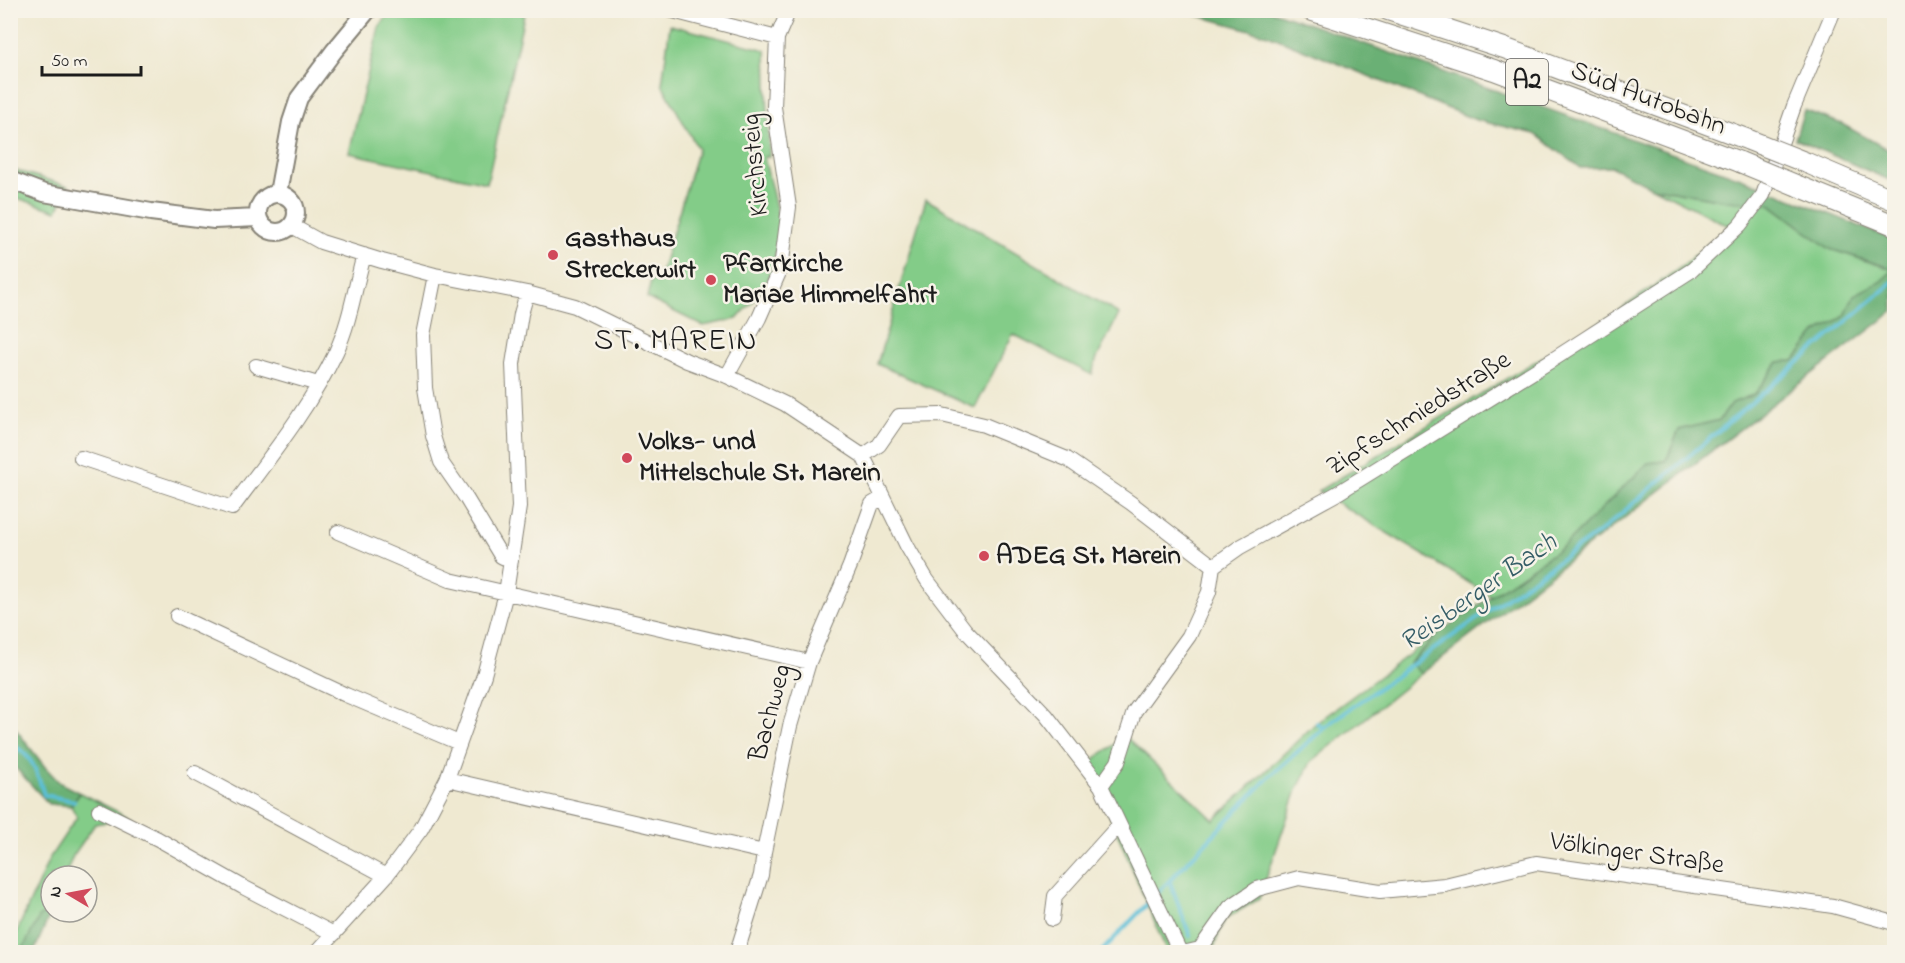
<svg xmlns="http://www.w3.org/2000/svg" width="1905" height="963" font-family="'Indie Flower',sans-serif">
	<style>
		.green { fill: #83cc88; stroke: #507452; stroke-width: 1.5 }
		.forest { fill: #6ab074; stroke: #436648; stroke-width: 1.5 }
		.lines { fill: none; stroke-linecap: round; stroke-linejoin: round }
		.stream { stroke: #5abfd8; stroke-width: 4 }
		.minor-casing { stroke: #868276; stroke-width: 16 }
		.major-casing { stroke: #868276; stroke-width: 20 }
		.highway-casing { stroke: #868276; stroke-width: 22 }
		.minor { stroke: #fff; stroke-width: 14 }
		.major { stroke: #fff; stroke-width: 16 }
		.highway { stroke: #fff; stroke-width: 20 }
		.highway-bridge-casing { stroke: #868276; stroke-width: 22; stroke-linecap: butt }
		.highway-bridge { stroke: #fff; stroke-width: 20 }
		.poi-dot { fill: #d1495b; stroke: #f7f3e8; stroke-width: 2 }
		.labels { text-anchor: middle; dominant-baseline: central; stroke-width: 5; stroke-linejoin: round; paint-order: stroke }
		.shield { fill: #f7f3e8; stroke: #5e5c59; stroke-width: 1.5 }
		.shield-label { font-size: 26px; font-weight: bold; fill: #1c1c1c }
		.street-label { font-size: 27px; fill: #1c1c1c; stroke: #f7f3e8 }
		.poi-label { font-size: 27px; font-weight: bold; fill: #1c1c1c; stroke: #f7f3e8; text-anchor: start }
		.water-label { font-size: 28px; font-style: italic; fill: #355d67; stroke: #f7f3e8 }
		.quarter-label { font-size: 30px; letter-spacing: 1.5px; fill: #1c1c1c; stroke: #f7f3e8 }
	</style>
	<rect width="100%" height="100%" fill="#f7f3e8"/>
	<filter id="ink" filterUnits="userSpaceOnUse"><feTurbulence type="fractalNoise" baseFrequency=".0167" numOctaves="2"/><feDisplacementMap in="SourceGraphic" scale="12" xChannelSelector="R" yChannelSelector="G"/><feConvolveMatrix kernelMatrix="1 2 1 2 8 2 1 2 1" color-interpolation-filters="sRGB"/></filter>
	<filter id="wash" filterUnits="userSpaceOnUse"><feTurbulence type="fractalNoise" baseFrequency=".008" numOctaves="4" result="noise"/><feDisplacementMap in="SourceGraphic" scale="24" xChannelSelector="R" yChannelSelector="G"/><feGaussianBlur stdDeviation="1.35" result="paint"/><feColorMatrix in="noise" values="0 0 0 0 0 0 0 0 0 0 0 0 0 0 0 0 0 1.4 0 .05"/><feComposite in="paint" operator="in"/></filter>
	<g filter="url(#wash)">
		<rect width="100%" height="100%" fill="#efe9d1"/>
		<!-- green -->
		<path class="green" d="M391 11H525L487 183 349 153 379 27Z
			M670 25 766 50 769 157H764L782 233 765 288 737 319 703 326 647 298 651 280 658 282 698 149 662 84Z
			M11 169 68 186 57 211 11 196Z
			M1652 187 1727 201 1770 204 1830 249 1894 270 1880 282 1854 295 1845 316 1816 333 1794 361 1778 362 1755 394 1732 403 1720 420 1679 430 1666 461 1648 463 1565 545 1491 596 1318 491 1608 318 1681 267 1729 226Z
			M926 199 1119 314 1096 360 1092 375 1013 334 975 408 877 364Z
			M1441 631 1410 662 1421 674 1311 762 1297 790 1259 899 1225 919 1212 952H1167L1088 763 1126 737 1214 820 1315 724Z
			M80 793 130 818 95 824 73 856 65 876H51V912L40 916 21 952H11V945L50 857 77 817 71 806Z"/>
		<!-- forest -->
		<path class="forest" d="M1270 10 1741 178 1894 240V311L1421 674 1410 663 1441 631 1565 545 1648 463 1666 461 1679 430 1720 420 1732 403 1755 394 1778 362 1794 361 1816 333 1845 316 1854 295 1880 282 1894 269 1830 249 1770 204 1727 201 1652 187 1612 167 1581 168 1535 134 1476 120 1268 35 1181 11Z
			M1804 110 1842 124 1894 153V182L1795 139Z
			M11 723 45 767 60 783 80 793 71 806 49 804 11 763Z
			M51 912 34 952H21L40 916Z"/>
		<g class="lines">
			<!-- stream -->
			<path class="stream" d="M1317 723 1324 728
				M10 743C33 755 37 772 44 795L74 801
				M1170 882 1190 936
				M1101 952 1269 777 1331 722 1601 531 1894 281"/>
		</g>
	</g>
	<g filter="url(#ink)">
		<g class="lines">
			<!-- minor casing -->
			<g class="minor-casing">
				<path id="minor" d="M669 10 777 38
					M292 226 321 242 382 261 435 275 527 293 575 306 687 361 727 376 785 404 863 456 907 546 927 580 965 630 1046 715 1101 786 1180 952
					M435 275 423 335 425 388 433 436 441 462 466 498 501 556 511 561
					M256 366 318 384
					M727 376 759 318 781 268 789 207 774 107 777 38 789 10
					M863 456 879 445 899 416 942 415 984 425 1067 459 1131 503 1213 566
					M81 458 232 508C269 458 309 409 336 352 350 322 355 287 364 255
					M338 532 450 580 809 662
					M177 616 346 695 459 743
					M195 773 386 876
					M447 779 764 852
					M1101 786 1118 762 1134 712 1189 636 1209 592 1213 566 1240 547 1336 494 1557 357 1692 270 1740 225 1763 195 1794 106 1834 10
					M99 810 158 839 243 887 334 934
					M1052 919 1055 896 1119 825
					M317 952 386 876 421 829 447 779 484 675 506 593 519 507 513 364 521 314 527 293
					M737 952 761 875 764 852 790 726 809 662 850 566 872 504 882 498
					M1187 952 1200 949 1230 907 1257 889 1299 878 1380 891 1445 885 1536 863 1833 906 1894 923"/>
			</g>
			<!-- major casing -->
			<g class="major-casing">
				<path id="major" d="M10 180 44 193 151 212 214 220 258 218
					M278 193 291 122 299 98 334 51 368 10
					M258 213a19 19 0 1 1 38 0a19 19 0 1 1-38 0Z"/>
			</g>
			<!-- highway casing -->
			<g class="highway-casing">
				<path id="highway" d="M1310 10 1494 70 1740 162
					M1388 10 1504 48 1749 140
					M1807 163 1894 200
					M1798 186 1894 225"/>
			</g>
			<!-- minor -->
			<use href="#minor" class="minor"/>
			<!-- major -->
			<use href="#major" class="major"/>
			<!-- highway -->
			<use href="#highway" class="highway"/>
			<!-- highway-bridge casing -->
			<g class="highway-bridge-casing">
				<path id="highway-bridge" d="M1749 140 1807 163
					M1740 162 1798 186"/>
			</g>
			<!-- highway-bridge -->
			<use href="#highway-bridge" class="highway-bridge"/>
		</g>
	</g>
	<!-- markers -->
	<g class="poi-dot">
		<circle cx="553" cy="255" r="6"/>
		<circle cx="711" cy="280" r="6"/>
		<circle cx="627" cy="458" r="6"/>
		<circle cx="984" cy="556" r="6"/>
	</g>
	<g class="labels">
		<!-- shield labels -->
		<rect class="shield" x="1506" y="59" width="42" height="46" rx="4.5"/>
		<g class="shield-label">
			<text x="1527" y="82">A2</text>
		</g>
		<!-- street labels -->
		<g class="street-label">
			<text transform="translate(1648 99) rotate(21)">Süd Autobahn</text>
			<text transform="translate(756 165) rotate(-95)">Kirchsteig</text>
			<text transform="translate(1419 414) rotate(-32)">Zipfschmiedstraße</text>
			<text transform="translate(771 713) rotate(-75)">Bachweg</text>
			<text transform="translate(1637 854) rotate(8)">Völkinger Straße</text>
		</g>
		<!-- poi labels -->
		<g class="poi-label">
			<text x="565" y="239">Gasthaus<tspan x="565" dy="31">Streckerwirt</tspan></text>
			<text x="723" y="264">Pfarrkirche<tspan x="723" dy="31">Mariae Himmelfahrt</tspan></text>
			<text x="639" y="442">Volks- und<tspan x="639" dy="31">Mittelschule St. Marein</tspan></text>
			<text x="996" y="556">ADEG St. Marein</text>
		</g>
		<!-- water labels -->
		<g class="water-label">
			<text transform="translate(1479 593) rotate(-35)">Reisberger Bach</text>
		</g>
		<!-- quarter labels -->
		<g class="quarter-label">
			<text x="676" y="342">ST. MAREIN</text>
		</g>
	</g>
	<!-- margin -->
	<rect width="1905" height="963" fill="none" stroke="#f7f3e8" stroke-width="36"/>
	<!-- north arrow -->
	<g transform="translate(69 894) rotate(280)"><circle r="28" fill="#f7f3e8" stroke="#9f9d96" stroke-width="1.5"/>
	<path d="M0-4.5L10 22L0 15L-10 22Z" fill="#d1495b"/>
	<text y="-9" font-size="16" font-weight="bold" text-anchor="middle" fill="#1c1c1c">N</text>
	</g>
	<!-- scale -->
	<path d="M42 66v9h99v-9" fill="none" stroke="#1c1c1c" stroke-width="3"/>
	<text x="51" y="66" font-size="18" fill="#1c1c1c" stroke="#f7f3e8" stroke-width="4.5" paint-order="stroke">50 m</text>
</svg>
